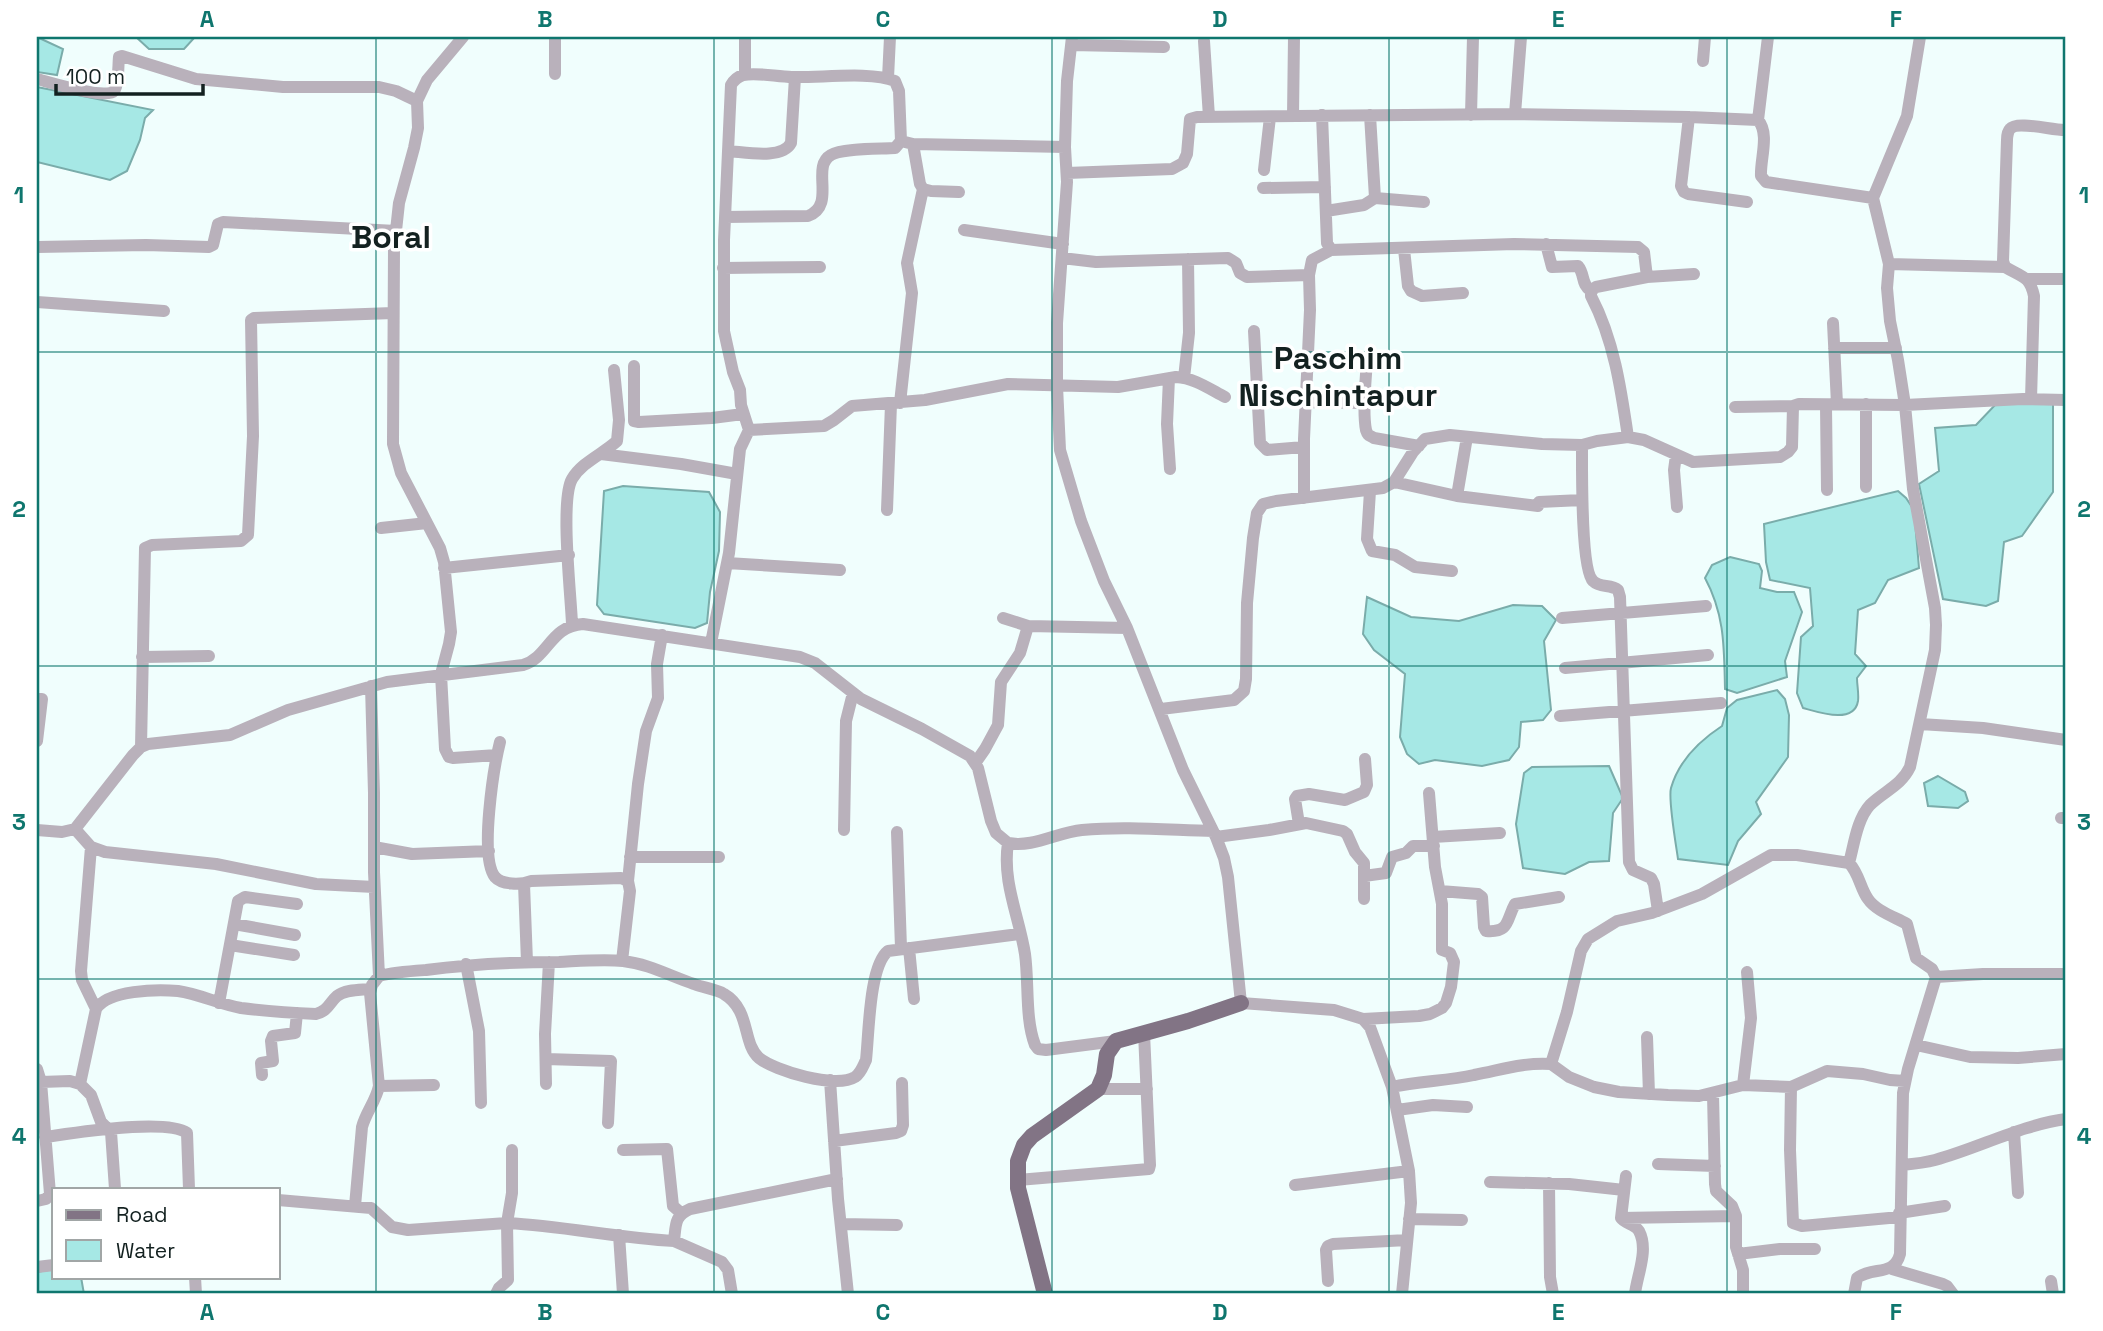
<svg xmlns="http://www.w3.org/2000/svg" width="2103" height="1331" font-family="'Space Grotesk',sans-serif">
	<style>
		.water { fill: #a6e8e5; stroke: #7aacaa; stroke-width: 2 }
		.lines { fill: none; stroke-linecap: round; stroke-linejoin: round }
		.minor { stroke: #b9b1bb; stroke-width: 12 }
		.major { stroke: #827485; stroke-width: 16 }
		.grid { fill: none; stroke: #0f766e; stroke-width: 2; stroke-opacity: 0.55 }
		.labels { text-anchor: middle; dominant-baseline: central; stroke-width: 7; stroke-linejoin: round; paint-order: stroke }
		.district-label { font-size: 32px; font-weight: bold; fill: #132120; stroke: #fff }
		.neatline { fill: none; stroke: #0f766e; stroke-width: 2.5 }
		.grid-label { font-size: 23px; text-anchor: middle; font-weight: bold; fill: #0f766e }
	</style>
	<rect width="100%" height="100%" fill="#f0fefd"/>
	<!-- water -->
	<path class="water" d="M37 37 63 49 57 75 37 72Z
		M136 37H195L184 49H149Z
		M37 87 153 110 145 118 140 140 127 171 110 180 37 162Z
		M2053 403V492L2022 536 2004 542 1998 601 1986 606 1943 599 1919 484 1939 471 1935 428 1976 425 1996 404Z
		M623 486 709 492 720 512 719 551 710 592 707 623 695 628 604 614 597 605 604 491Z
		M1898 491 1906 498 1914 510 1919 568 1888 580 1875 603 1858 610 1855 654 1866 666 1857 678C1857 685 1859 694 1858 701 1854 725 1818 712 1803 708L1797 693 1801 637 1813 626 1810 588 1770 580 1766 562 1764 524Z
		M1730 557 1759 564 1762 571 1760 588 1777 592H1794L1802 612 1785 661 1787 677 1737 693 1725 689C1724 648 1725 615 1705 578L1712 565Z
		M1367 597 1411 617 1459 621 1513 605 1542 606 1556 620 1544 641 1551 710 1543 720 1521 722 1519 747 1509 760 1482 766 1435 760 1419 764 1407 754 1400 737 1405 674 1374 650 1363 634Z
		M1777 690 1785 699 1789 715 1788 757 1756 802 1761 814 1738 841 1728 865 1678 859C1676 845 1668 799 1671 788 1679 760 1699 741 1722 726L1727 708 1737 700Z
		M1609 766 1623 798 1613 813 1609 861 1589 862 1565 874 1523 868 1516 824 1524 773 1532 767Z
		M1938 776 1965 792 1968 801 1958 808 1928 806 1924 783Z
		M54 1269V1277H81L84 1294H37V1272Z"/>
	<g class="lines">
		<!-- minor -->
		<path class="minor" d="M463 37 427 80 417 101 418 128 414 148 399 203 394 249 393 444 401 473 440 548 444 562 451 632 449 644 441 674 445 749 449 757 453 758 497 755
			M1072 37 1067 81 1065 147 1067 182 1057 323V386L1060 450 1081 521 1104 581 1127 628 1183 770 1216 837 1224 858 1228 877 1241 1003 1334 1010 1363 1019 1370 1027 1392 1087 1409 1171 1411 1203 1402 1294
			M1204 41 1209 117
			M1072 45 1164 47
			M1703 61 1705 37
			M555 74V37
			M745 75V37
			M888 78 890 37
			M37 79C49 82 107 100 114 91 119 84 118 66 119 57L122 56 196 79 283 87H379L396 91 417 101
			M1515 114 1521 37
			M1322 115 1327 243 1331 250 1514 244 1638 247 1644 252 1647 277
			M1370 115 1375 198 1424 202
			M1471 115 1473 37
			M1293 116 1294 37
			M1689 117 1681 186 1684 192 1688 194 1747 202
			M1758 120 1768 37
			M913 144 1065 147
			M728 151C745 152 782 160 791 143L795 77
			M1264 170 1270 117
			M1067 173 1172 169 1183 163 1187 154 1190 119 1197 117 1515 114 1689 117 1758 120C1770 134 1760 159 1761 176L1766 182 1873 198
			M1263 188 1325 187
			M1326 211 1364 205 1375 198
			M725 217 808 216C837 205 810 167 831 155 842 148 880 149 895 148L901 141
			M964 230 1063 244
			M1546 244 1552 267 1578 266C1585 274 1581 285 1591 291
			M37 247 146 245 209 247 213 245 218 224 223 222 396 231
			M1404 249 1408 286 1411 291 1422 296 1463 293
			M1062 258 1096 262 1228 258 1236 263 1240 273 1247 277 1309 275
			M1889 264 2005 267
			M723 268 820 267
			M2027 279H2066
			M37 302 164 311
			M1833 323 1837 404
			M1254 331 1260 443 1267 450 1304 447
			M1834 348H1896
			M1367 359C1366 380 1362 410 1366 430 1368 436 1369 435 1374 438L1419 446
			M634 366V421L639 422 712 418 743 414
			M1169 378 1167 424 1170 469
			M1184 378 1189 333 1188 259
			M2031 399 2034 296C2030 276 2022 277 2005 267L2003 261 2007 140C2007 137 2008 131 2010 129 2017 120 2054 131 2066 130
			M1306 402 1365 403
			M900 403 912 293 907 263 923 189
			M1826 406 1827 490
			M1735 407 1793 406
			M749 430 741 405 740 390 733 372 724 331V240L731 85C734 80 737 77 743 75 758 72 777 77 792 77 820 78 871 71 895 81L899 91 901 141 913 144 920 184 923 189 931 191 959 192
			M1628 437C1621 389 1614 340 1591 296V291L1596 287 1647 277 1694 274
			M1582 445 1597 441 1628 437 1644 440 1693 462 1780 457 1788 452 1792 447 1793 406 1799 404 1905 405 1898 360 1890 321 1887 288 1889 264 1873 198 1907 116 1920 37
			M601 454 681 464 737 474
			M1676 455 1674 470 1677 507
			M1394 482 1457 496 1538 506
			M1866 487V404
			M1370 491 1367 539 1372 551 1395 555 1415 567 1452 571
			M1457 496 1467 437
			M1304 498V439L1310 310 1309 275 1312 260 1331 250
			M1539 502 1582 500
			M887 510 891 404
			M381 528 427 523
			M727 563 840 570
			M444 568 569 555
			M1003 618 1028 626 1127 628
			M1562 618 1706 606
			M572 624C571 596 560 500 572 479 582 462 603 454 617 441L619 420 614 370
			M711 643 729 553 740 449 749 430 824 426 834 420 852 406 925 400 1008 384 1118 387 1176 377C1194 378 1208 388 1225 397
			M142 657 209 656
			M1565 668 1708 655
			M371 686 374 793V872L379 976
			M37 699H42L37 741
			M1161 709 1234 700 1244 691 1246 679 1247 603 1253 538 1257 513 1263 504 1276 501 1383 488 1394 482 1413 452 1425 439 1450 435 1542 444 1582 445C1582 466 1581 570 1593 581 1600 588 1611 584 1618 590L1620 597 1629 862 1633 870 1651 878 1654 884 1658 911
			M1560 716 1721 703
			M1920 724 1983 728 2066 740
			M500 742C494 766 479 857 495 877 502 885 521 885 531 881L621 878 628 881 630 891 622 961
			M141 747 145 548 152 545 241 541 248 535 253 436 251 320 254 318 393 313
			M976 762 985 749 998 725 1001 682 1020 653 1028 626
			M2061 818H2066
			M1299 824 1295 799 1297 796 1309 794 1345 800 1364 792 1367 785 1365 759
			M75 829 91 847 105 852 216 864 316 884 374 887
			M37 830 62 832 75 829 133 755 141 747 148 744 230 735 288 710 387 682 523 665C549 657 550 626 583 624L800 657 815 663 861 699 922 729 970 756 978 768 991 821 996 833 1008 843C1033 848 1058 832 1082 830 1125 826 1170 830 1213 831
			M844 830 846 721 853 693
			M897 832 901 948
			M1216 837 1269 830 1306 823 1343 831 1347 834 1355 852 1364 863V899
			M1433 837 1500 833
			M1008 843C1002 882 1019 916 1025 954 1029 983 1025 1019 1035 1045L1038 1049 1046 1050 1116 1041
			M91 847 81 971 82 980 96 1009
			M374 847 412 854 489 851
			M630 857H719
			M1849 863C1854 845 1857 819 1870 805 1884 791 1901 786 1910 767L1935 650 1936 625 1935 608 1913 489 1905 405 2023 399 2066 400
			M1364 876 1386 873 1392 857 1406 853 1413 846H1434
			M628 881 638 784 646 731 658 698 657 664 662 635
			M524 884 527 962
			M1440 891 1478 894 1482 897 1484 927 1486 931C1510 933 1506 920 1515 904L1559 897
			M234 924 295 935
			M230 945 294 955
			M909 948 914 999
			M466 964 479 1031 481 1103
			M219 1003 238 901 245 897 297 904
			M1363 1019 1419 1016 1430 1014 1442 1008 1446 1003 1451 987 1454 962 1450 953 1442 950V904L1435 867 1429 793
			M1647 1037 1649 1094
			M1916 1045 1970 1057 2018 1058 2066 1054
			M546 1059 611 1061 608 1123
			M1551 1064 1569 1077 1594 1087 1619 1092 1668 1095 1699 1096 1743 1085 1791 1087 1827 1071 1863 1074 1890 1080 1905 1081
			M37 1069 41 1082 70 1081 80 1084 91 1095 101 1122 111 1132 115 1189
			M262 1075 261 1063 273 1061 271 1041 273 1036 295 1033 297 1013
			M830 1080 838 1199 848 1294
			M80 1084 96 1009C108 990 157 989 178 991 199 994 219 1004 241 1008 265 1011 291 1013 316 1014 328 1011 329 1003 337 996 346 989 360 990 370 989
			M546 1084 545 1034 549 962
			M1743 1085 1751 1018 1747 972
			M379 1086 434 1085
			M1392 1087C1419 1081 1447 1081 1474 1075 1501 1070 1524 1062 1551 1064L1567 1012 1581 951 1588 939 1617 921 1652 913 1702 894 1771 855H1797L1849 863C1859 873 1860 888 1868 899 1876 911 1895 917 1907 924L1916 958 1932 969 1936 977 1983 974H2066
			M1791 1087 1790 1150 1793 1223 1802 1226 1900 1217
			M1098 1089H1147
			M1713 1094 1715 1184 1716 1191 1732 1206 1736 1216V1247L1743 1270V1294
			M1397 1110 1433 1105 1467 1107
			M2014 1132 2018 1193
			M45 1137C74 1133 166 1118 187 1133L189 1189
			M834 1141 896 1133 901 1131 903 1125 902 1083
			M512 1150V1193L507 1223C563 1226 618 1238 674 1241
			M623 1150 667 1149 673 1206 681 1213
			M1658 1164 1715 1166
			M1902 1165C1913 1164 1924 1163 1935 1160 1979 1148 2021 1125 2066 1119
			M1626 1176 1621 1218C1625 1224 1635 1224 1639 1231 1649 1250 1637 1275 1635 1294
			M1018 1180 1149 1169 1150 1165 1144 1033
			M1490 1182 1569 1184 1624 1190
			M1549 1183 1550 1277 1553 1294
			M1295 1185 1409 1171
			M278 1200 371 1208 392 1227 408 1230 507 1223 508 1280 499 1288 496 1294
			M37 1201 46 1199 50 1194 41 1082
			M355 1206 362 1127C366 1112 376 1101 379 1086L370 993 372 985 379 976C394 972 411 971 426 970 471 964 515 962 559 962 580 961 603 959 623 961 649 964 670 976 694 984 704 988 716 989 724 994 751 1010 742 1043 759 1058 775 1071 836 1089 855 1077 861 1073 863 1066 866 1060 869 1034 869 966 888 951L1019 934
			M1899 1213 1945 1206
			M1621 1218 1736 1216
			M1409 1219 1462 1220
			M841 1224 897 1225
			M619 1235 623 1294
			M1738 1254 1780 1249H1815
			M37 1267 54 1265
			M1892 1269 1943 1284 1947 1286 1953 1294
			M195 1277 196 1294
			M1328 1281 1326 1250 1328 1246 1333 1244 1407 1240
			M2051 1281 2053 1294
			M732 1294 728 1270 722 1262 674 1241C676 1225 674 1216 690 1209L837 1179
			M1854 1294 1857 1278C1873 1266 1894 1277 1900 1254L1903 1093 1908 1069 1936 977"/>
		<!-- major -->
		<path class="major" d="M1045 1294 1018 1188V1161L1024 1145 1032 1136 1098 1089 1104 1075 1107 1054 1116 1041 1188 1021 1241 1003"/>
	</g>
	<!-- grid -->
	<path class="grid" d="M376 37V1294M714 37V1294M1052 37V1294M1389 37V1294M1727 37V1294M37 352H2066M37 666H2066M37 979H2066"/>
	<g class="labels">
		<!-- district labels -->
		<g class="district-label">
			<text x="391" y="237">Boral</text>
			<text x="1338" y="358">Paschim<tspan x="1338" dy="37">Nischintapur</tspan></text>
		</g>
	</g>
	<!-- border -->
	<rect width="2103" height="1331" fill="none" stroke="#ffffff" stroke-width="77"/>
	<!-- legend -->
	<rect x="52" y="1188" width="228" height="91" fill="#ffffff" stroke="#a1a6a6" stroke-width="2"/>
	<rect x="66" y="1210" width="35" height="10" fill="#827485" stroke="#a1a6a6" stroke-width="2"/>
	<text x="116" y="1222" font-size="21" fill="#132120">Road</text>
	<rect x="66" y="1240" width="35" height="21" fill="#a6e8e5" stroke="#a1a6a6" stroke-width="2"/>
	<text x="116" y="1258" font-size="21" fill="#132120">Water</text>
	<!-- scale -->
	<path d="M56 84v10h147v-10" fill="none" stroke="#132120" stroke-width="3.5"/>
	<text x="66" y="84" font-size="21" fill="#132120" stroke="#ffffff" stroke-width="5" paint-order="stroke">100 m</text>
	<rect x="38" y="38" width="2026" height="1254" class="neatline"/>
	<g class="grid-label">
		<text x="207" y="27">A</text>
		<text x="545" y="27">B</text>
		<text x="883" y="27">C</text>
		<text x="1220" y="27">D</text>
		<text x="1558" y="27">E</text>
		<text x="1896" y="27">F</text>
		<text x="19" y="203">1</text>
		<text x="2084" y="203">1</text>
		<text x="19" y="517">2</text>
		<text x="2084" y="517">2</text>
		<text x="19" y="830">3</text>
		<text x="2084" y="830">3</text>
		<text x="19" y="1144">4</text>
		<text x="2084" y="1144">4</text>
		<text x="207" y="1320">A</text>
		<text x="545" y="1320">B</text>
		<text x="883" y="1320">C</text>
		<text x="1220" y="1320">D</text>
		<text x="1558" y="1320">E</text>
		<text x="1896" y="1320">F</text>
	</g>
</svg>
